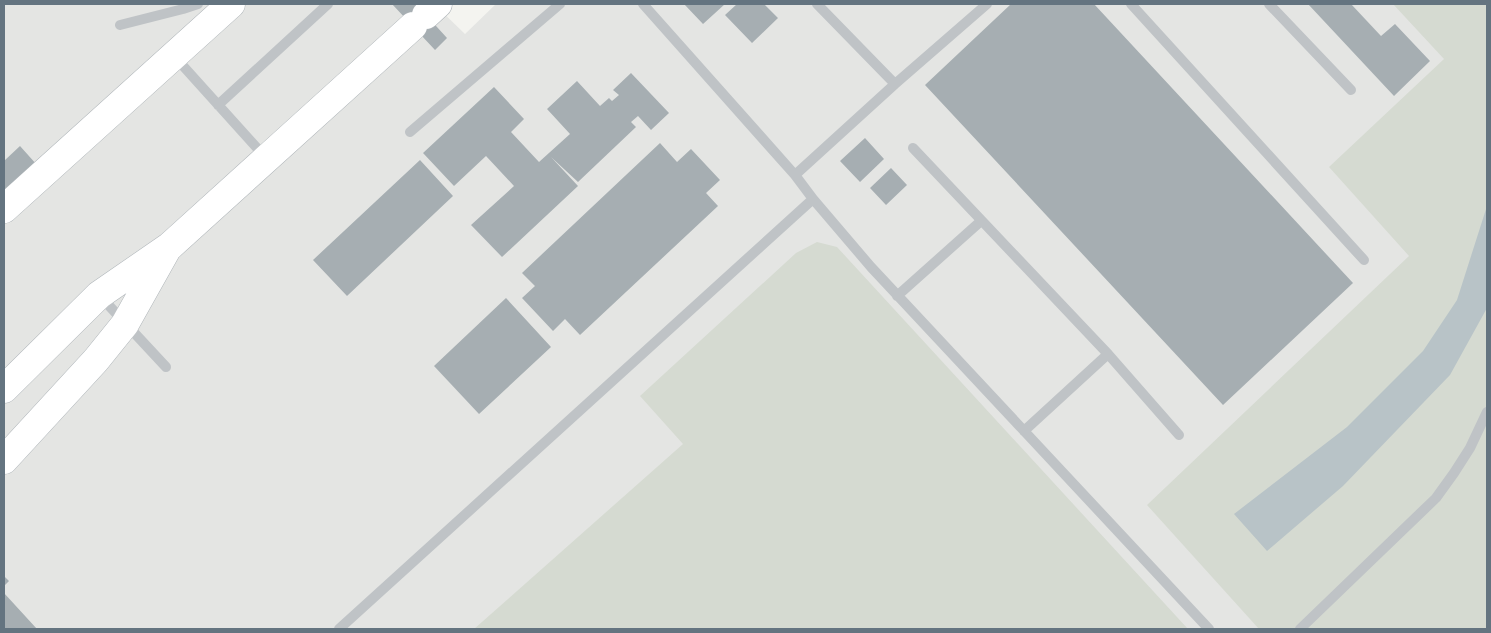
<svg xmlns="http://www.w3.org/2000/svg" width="1491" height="633" font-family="'Golos Text',sans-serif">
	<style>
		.built { fill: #e4e5e3 }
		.green { fill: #d5dad1 }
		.water { fill: #b8c3c7 }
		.building { fill: #a6aeb2 }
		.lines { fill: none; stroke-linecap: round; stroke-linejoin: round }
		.secondary-casing { stroke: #afb5b9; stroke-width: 29 }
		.lane { stroke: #bfc3c6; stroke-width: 10 }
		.secondary { stroke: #fff; stroke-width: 28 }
	</style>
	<rect width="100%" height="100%" fill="#f4f4f0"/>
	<!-- built -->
	<path class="built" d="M4 4H434L465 34 496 4H1487V629H4Z"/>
	<!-- green -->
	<path class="green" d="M1393 4H1487V629H1259L1147 505 1409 256 1329 167 1444 59Z
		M817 242 837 247 1188 629H474L683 444 640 396 796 253Z"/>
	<!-- water -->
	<path class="water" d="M1487 206V308L1450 375 1343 486 1267 551 1234 514 1347 427 1423 351 1457 300Z"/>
	<!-- building -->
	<path class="building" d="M392 4H416L447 38 435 50Z
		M684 4H725L703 24Z
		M737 4H764L778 18 752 43 725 15Z
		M1011 4H1094L1353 283 1223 405 925 85Z
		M1308 4H1351L1381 36 1395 24 1430 61 1394 96Z
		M631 73 669 113 651 130 638 116 631 122 636 127 578 182 551 157 578 186 502 257 471 225 514 186 486 156 454 186 423 153 494 87 524 119 511 132 539 162 570 134 547 109 577 81 600 106 609 98 612 101 619 95 613 90Z
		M865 138 884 159 860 182 840 161Z
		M660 143 677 162 691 149 720 180 706 193 718 206 580 335 565 319 553 331 522 298 535 286 522 273Z
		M20 146 37 165 4 195V161Z
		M420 160 453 196 347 296 313 260Z
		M891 168 907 185 886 205 870 188Z
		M506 298 551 347 479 414 434 366Z
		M4 576 9 581 4 586Z
		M4 593 37 629H4Z"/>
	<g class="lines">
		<!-- secondary casing -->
		<g class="secondary-casing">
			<path id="secondary" d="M426 15 438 4
				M4 209 231 4
				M4 389 99 295 170 246 413 26
				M4 460 96 360 125 324 166 251"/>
		</g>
		<!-- lane -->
		<path class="lane" d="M643 4 795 175 895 84 987 4
			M817 4 895 84
			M1131 4 1364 260
			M1269 4 1351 90
			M120 25 183 9 198 4
			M175 57 266 158
			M218 105 328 4
			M410 132 560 4
			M913 148 1108 354 1179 435
			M795 175 813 199 871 267 1209 629
			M100 296 166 367
			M897 296 981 221
			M1024 431 1108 354
			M339 629 813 199
			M1300 629 1436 498 1454 473 1470 448 1487 412"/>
		<!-- secondary -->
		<use href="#secondary" class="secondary"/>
	</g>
	<!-- border -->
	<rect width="1491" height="633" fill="none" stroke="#647480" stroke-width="10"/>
</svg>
